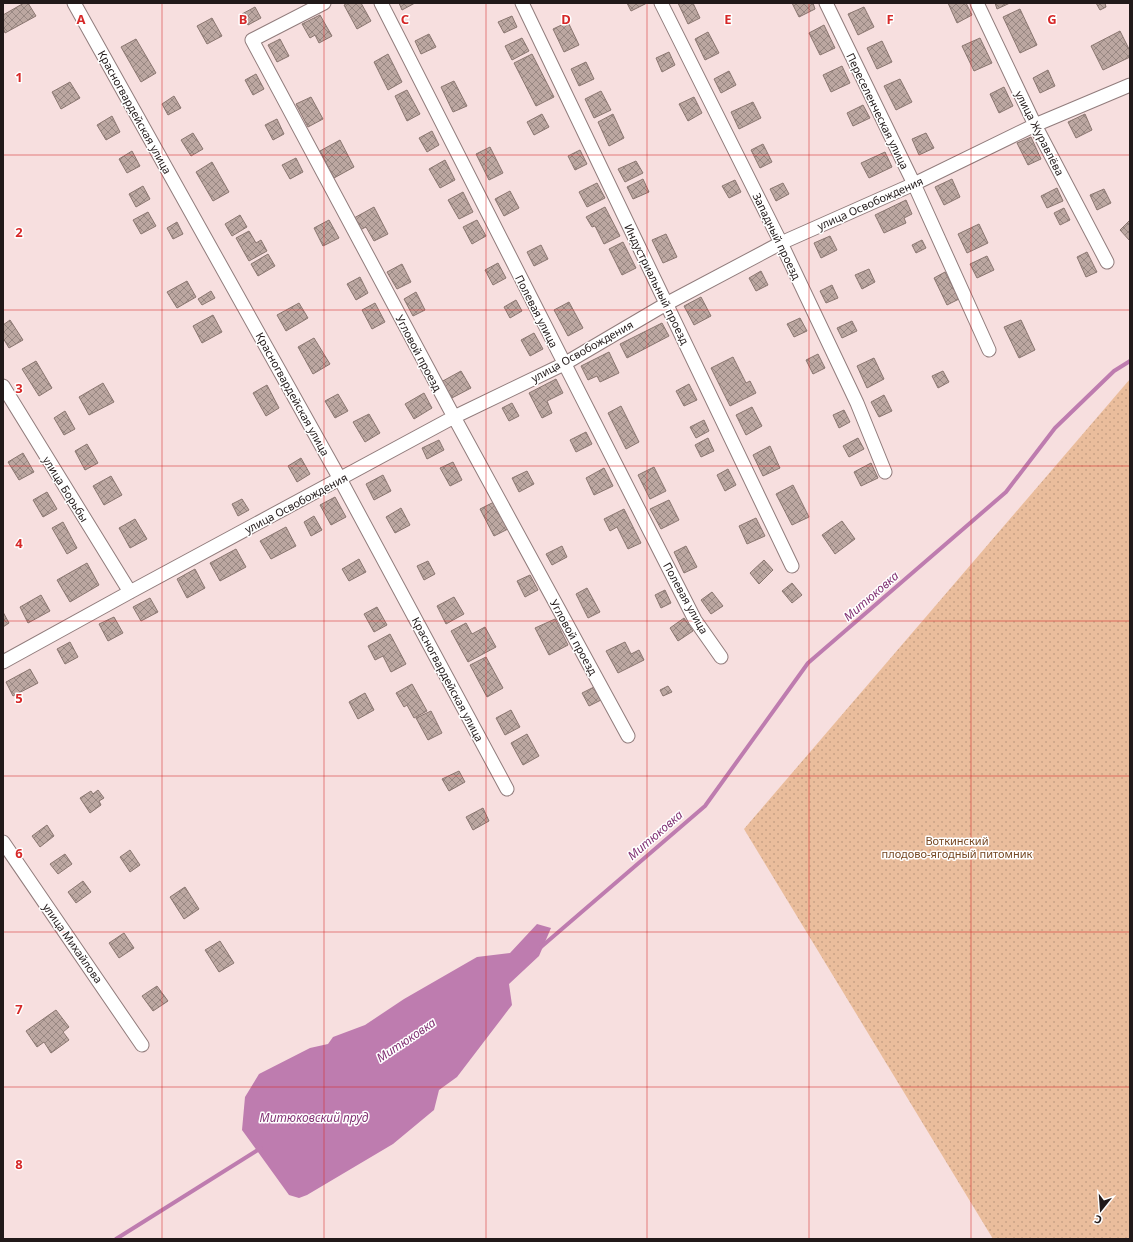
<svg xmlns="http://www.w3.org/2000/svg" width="1133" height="1242" font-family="'Noto Sans',sans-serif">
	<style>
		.garden { fill: url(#garden-dots) }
		.water { fill: #be7caf }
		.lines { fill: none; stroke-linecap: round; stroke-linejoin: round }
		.stream { stroke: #be7caf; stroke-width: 4 }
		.building { fill: url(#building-cross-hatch); stroke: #8a7670 }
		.minor-casing { stroke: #917c7c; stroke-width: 15 }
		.minor { stroke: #fff; stroke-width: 13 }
		.grid { fill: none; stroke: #d62828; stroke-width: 1; stroke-opacity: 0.55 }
		.labels { text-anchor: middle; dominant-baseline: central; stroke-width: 3; stroke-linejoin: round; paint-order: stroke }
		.street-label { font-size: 11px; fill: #211919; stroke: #fff }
		.park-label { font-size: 11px; fill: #754722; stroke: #fff }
		.water-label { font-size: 12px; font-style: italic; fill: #833475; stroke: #fff }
		.grid-label { font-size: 13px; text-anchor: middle; font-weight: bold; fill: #d62828; stroke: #fff; stroke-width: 3; stroke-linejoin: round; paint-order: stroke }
	</style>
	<defs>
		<pattern id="garden-dots" width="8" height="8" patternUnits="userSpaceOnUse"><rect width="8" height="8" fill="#eabd9c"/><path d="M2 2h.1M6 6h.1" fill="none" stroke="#c8a286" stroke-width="1.8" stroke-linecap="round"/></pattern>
		<pattern id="building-cross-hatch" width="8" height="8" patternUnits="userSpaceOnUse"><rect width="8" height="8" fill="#bca7a1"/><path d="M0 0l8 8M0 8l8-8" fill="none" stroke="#988782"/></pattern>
	</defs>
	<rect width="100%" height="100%" fill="#f7dfdf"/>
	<!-- garden -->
	<path class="garden" d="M1130 379V1239H993L744 829Z"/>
	<!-- water -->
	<path class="water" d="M537 924 551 928 539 956 509 984 512 1005 457 1077 439 1090 434 1110 393 1144 307 1195 299 1198 289 1195 242 1130 245 1097 259 1074 310 1048 328 1044 333 1037 365 1025 404 999 477 957 510 953Z"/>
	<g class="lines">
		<!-- stream -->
		<path class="stream" d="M541 947 705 806 808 663 1006 492 1055 428 1114 371 1130 361
			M116 1239 261 1148"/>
	</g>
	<!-- building -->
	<path class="building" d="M24 3H28L36 16 5 33 3 28V15Z
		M348 3H361L371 21 357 29 344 5Z
		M399 3H415L402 10Z
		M627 3H647L631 11Z
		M678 3H693L700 18 688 24Z
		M792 3H813L815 9 799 17Z
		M948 3H966L972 15 957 23Z
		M995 3H1010L997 9Z
		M1096 3H1105L1106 7 1100 10Z
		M255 7 261 18 248 25 242 14Z
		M864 7 874 27 858 35 848 14Z
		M1020 9 1037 45 1020 53 1003 17Z
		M320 15 332 36 319 43 315 35 310 38 302 24Z
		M512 16 517 27 504 33 498 22Z
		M212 18 222 36 207 44 197 26Z
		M568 22 579 45 564 52 553 29Z
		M824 25 835 48 820 55 809 33Z
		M1120 31 1130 51V57L1103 70 1091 46Z
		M708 32 719 53 705 60 695 39Z
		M429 34 436 47 421 54 415 41Z
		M522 38 529 51 512 60 505 46Z
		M980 38 992 63 974 71 962 46Z
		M136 39 156 73 141 82 121 47Z
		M280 39 289 56 277 62 268 45Z
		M882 41 892 62 877 69 867 48Z
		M669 52 675 65 662 72 656 58Z
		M388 54 402 82 388 90 374 62Z
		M532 54 554 97 536 106 514 63Z
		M586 62 594 79 579 86 571 69Z
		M842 66 850 83 831 92 823 75Z
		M1048 70 1055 86 1040 93 1033 78Z
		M729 71 736 85 721 93 714 79Z
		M256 74 264 89 253 95 245 80Z
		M900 79 912 102 896 110 884 86Z
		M454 81 467 106 453 112 441 87Z
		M70 82 80 98 61 109 52 92Z
		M1004 87 1013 106 999 113 990 94Z
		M407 90 420 114 407 121 395 96Z
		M601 91 611 110 594 118 585 99Z
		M174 96 181 108 168 115 162 104Z
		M311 97 323 119 308 127 296 104Z
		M694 97 702 113 688 121 679 104Z
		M753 102 761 118 739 129 731 112Z
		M863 105 870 118 853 126 847 113Z
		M542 114 549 127 534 135 527 122Z
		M613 114 624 138 609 146 598 122Z
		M1085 114 1092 130 1076 138 1068 122Z
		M112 116 120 132 106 140 97 125Z
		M277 119 284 134 273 140 265 125Z
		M432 131 439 145 427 152 419 138Z
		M193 133 203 149 191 156 181 140Z
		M926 133 934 148 919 155 912 139Z
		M1031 137 1041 159 1028 165 1017 143Z
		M340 140 354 167 334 178 320 151Z
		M763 144 772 162 760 168 751 150Z
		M490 147 503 173 489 180 476 154Z
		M580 150 587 164 575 170 568 156Z
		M132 151 140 166 127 173 119 159Z
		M885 152 892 167 869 178 861 163Z
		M296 158 303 172 290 179 282 165Z
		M445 160 455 180 440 188 429 169Z
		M636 161 643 173 625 182 618 169Z
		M212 162 229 192 213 201 196 172Z
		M643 179 649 192 633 199 627 187Z
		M952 179 960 197 944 205 935 187Z
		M735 180 741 192 729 198 722 186Z
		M597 183 605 198 587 207 579 192Z
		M783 183 789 194 776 201 770 189Z
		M143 186 150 199 136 207 129 194Z
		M1057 188 1063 201 1047 208 1041 196Z
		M1104 189 1111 203 1097 210 1090 195Z
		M510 191 519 208 504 216 495 199Z
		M463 192 473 212 459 219 448 200Z
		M906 200 912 214 904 218 906 223 884 233 875 215Z
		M374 207 388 234 374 241 366 227 360 230 354 218Z
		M605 207 620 236 604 244 595 226 592 227 586 217Z
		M1064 208 1070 220 1060 225 1054 213Z
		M148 212 156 226 141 234 133 220Z
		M240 215 247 227 232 236 225 224Z
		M329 220 339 238 323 246 314 228Z
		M477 220 486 236 472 244 463 227Z
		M1130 220V241L1120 230Z
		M177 222 183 234 173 239 167 228Z
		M979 224 988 243 967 253 958 234Z
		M249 231 256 243 261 240 267 251 249 261 236 238Z
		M666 234 677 257 663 263 652 240Z
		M830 236 837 250 821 258 814 243Z
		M922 240 926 248 916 253 912 245Z
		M623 242 636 268 622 275 609 249Z
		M541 245 548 259 534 266 527 252Z
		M1087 252 1097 272 1086 277 1077 257Z
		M268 254 275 266 258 276 251 264Z
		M987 256 994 270 977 278 970 264Z
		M498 263 506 278 493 285 485 270Z
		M402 264 411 282 397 289 387 272Z
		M869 269 875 282 862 289 855 275Z
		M761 271 768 285 756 291 749 278Z
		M945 272 959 299 947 305 934 278Z
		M360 277 368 293 356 300 347 284Z
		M187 281 196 297 177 308 167 292Z
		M832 285 838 298 826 303 820 291Z
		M211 291 215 298 202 305 198 299Z
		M416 292 425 310 413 316 404 299Z
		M701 297 711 316 694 325 684 306Z
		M516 300 522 311 510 318 504 307Z
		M569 302 583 328 568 336 554 310Z
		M299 303 308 318 286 331 277 315Z
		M375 303 385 322 372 329 362 310Z
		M213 315 222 332 202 343 193 326Z
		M800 318 807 331 794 337 787 324Z
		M10 320 23 340 9 348 3 338V325Z
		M1021 320 1035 350 1019 358 1004 327Z
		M852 321 857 331 842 338 837 328Z
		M662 323 669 336 627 358 620 344Z
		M534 333 543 349 530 356 521 340Z
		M314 338 330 364 313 374 298 347Z
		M609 352 619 373 600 382 597 376 588 380 581 366Z
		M818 354 825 368 813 374 806 360Z
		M733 357 746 383 750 381 756 393 730 406 711 368Z
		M874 358 884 379 867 388 857 366Z
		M36 361 52 388 39 396 22 369Z
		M461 371 471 388 450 399 441 382Z
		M943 371 949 382 938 388 932 376Z
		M556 379 563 393 547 401 552 413 542 418 529 393Z
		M103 383 114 402 89 415 79 397Z
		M689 384 697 400 684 406 676 391Z
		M267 385 279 408 266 416 253 393Z
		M424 393 432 408 414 419 405 404Z
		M338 394 348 411 335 418 325 401Z
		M884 395 892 411 879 417 871 402Z
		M512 403 519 416 509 421 502 408Z
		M621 406 639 442 626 449 608 413Z
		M752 407 762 426 746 435 736 415Z
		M844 410 850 422 839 428 833 415Z
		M65 411 75 429 64 435 54 418Z
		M369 414 380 433 365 442 353 422Z
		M704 420 709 431 696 438 690 427Z
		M586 432 592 444 576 452 570 440Z
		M708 438 714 451 701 457 695 445Z
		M858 438 864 449 849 457 843 446Z
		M439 440 444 450 427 459 422 448Z
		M87 444 98 463 85 470 75 451Z
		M770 446 780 468 763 476 753 455Z
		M23 453 34 472 19 480 8 462Z
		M301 458 310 474 297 482 288 466Z
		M453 462 462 480 450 486 440 468Z
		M871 463 878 478 861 486 854 472Z
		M654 467 666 491 650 499 638 475Z
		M604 468 613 486 594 495 586 478Z
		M728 469 736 485 725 491 717 475Z
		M527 471 534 484 519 492 512 478Z
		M383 475 391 491 374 500 366 484Z
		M111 476 122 495 104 505 93 486Z
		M793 485 809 517 792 525 776 494Z
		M47 492 57 509 43 517 33 500Z
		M335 497 346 517 331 525 320 505Z
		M242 499 249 510 238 516 232 504Z
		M669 500 679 520 661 529 650 509Z
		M494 502 508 529 494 536 480 509Z
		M401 508 410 525 395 533 386 517Z
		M624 509 641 543 628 549 617 527 610 531 604 519Z
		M314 516 322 530 311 536 304 522Z
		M756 518 765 536 747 544 739 526Z
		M135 519 147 539 130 548 119 528Z
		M842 521 855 539 835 554 822 535Z
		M63 522 77 548 67 554 52 528Z
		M286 527 296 546 271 559 260 541Z
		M562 546 567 557 552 565 546 554Z
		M686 546 697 567 684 573 674 552Z
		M236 549 246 567 220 581 210 563Z
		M359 559 366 572 349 581 342 569Z
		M764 560 773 570 759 584 750 573Z
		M428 561 435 574 424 580 417 566Z
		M87 563 99 585 70 602 57 580Z
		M195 569 205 588 187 598 177 579Z
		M530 575 538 590 525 597 517 581Z
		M792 583 802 595 792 603 782 591Z
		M587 588 600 612 588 618 576 594Z
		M665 590 671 603 661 608 655 595Z
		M712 592 723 606 711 614 701 600Z
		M41 595 50 611 28 623 20 607Z
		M454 597 464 614 446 624 437 606Z
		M150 598 158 612 141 621 133 607Z
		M377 607 387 625 374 632 364 614Z
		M3 612 9 623 3 627Z
		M114 617 123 633 108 641 99 624Z
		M684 618 693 631 678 641 670 628Z
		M555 619 568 645 549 655 535 628Z
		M466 623 472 634 485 627 496 647 468 662 451 631Z
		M390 634 406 664 391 672 383 656 375 660 368 646Z
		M70 642 78 657 65 664 57 649Z
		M625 642 631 654 639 650 644 660 618 673 606 651Z
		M486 657 503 688 487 697 470 665Z
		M30 669 38 683 13 696 6 682Z
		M412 684 427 711 414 718 407 705 404 707 396 693Z
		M668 686 672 692 663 696 660 690Z
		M594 687 601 700 589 706 582 693Z
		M365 693 374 710 358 719 349 702Z
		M511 710 520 727 505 735 496 718Z
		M431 711 442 733 428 740 416 718Z
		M527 734 539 756 523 765 511 743Z
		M459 771 465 782 449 791 442 779Z
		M98 790 104 798 99 801 101 805 90 813 80 798 91 791 93 794Z
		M483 808 489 821 473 830 466 817Z
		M47 825 54 836 40 847 32 836Z
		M130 850 140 865 130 872 120 857Z
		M65 854 72 864 58 874 50 864Z
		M83 881 91 892 76 903 68 892Z
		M185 887 199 909 184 919 170 897Z
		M124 933 134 948 119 958 109 943Z
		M220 941 234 963 219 972 205 950Z
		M157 986 168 1001 153 1011 142 996Z
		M56 1010 69 1027 63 1032 69 1040 51 1053 44 1042 37 1047 26 1031Z"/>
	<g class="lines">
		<!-- minor casing -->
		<g class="minor-casing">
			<path id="minor" d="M74 3 340 479 507 789
				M324 3 252 40 454 417 628 736
				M381 3 695 620 721 657
				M522 3 792 566
				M661 3 781 243 857 403 885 472
				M826 3 914 184 989 350
				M977 3 1035 125 1107 262
				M3 386 130 592
				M3 662 130 592 454 417 564 364 666 304 781 243 914 184 1035 125 1130 85
				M3 842 142 1045"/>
		</g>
		<!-- minor -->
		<use href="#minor" class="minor"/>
	</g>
	<!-- grid -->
	<path class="grid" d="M162 3V1239M324 3V1239M486 3V1239M647 3V1239M809 3V1239M971 3V1239M3 155H1130M3 310H1130M3 466H1130M3 621H1130M3 776H1130M3 932H1130M3 1087H1130"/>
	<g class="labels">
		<!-- street labels -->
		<g class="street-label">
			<text transform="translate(878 111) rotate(64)">Переселенческая улица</text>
			<text transform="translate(135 112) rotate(61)">Красногвардейская улица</text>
			<text transform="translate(1040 133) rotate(63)">улица Журавлёва</text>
			<text transform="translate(870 203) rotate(-24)">улица Освобождения</text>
			<text transform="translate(777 236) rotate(64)">Западный проезд</text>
			<text transform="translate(657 284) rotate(64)">Индустриальный проезд</text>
			<text transform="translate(537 311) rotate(63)">Полевая улица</text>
			<text transform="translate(582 351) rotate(-29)">улица Освобождения</text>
			<text transform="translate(419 353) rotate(62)">Угловой проезд</text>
			<text transform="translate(293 394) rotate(61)">Красногвардейская улица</text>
			<text transform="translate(66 489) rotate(58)">улица Борьбы</text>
			<text transform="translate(296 503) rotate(-28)">улица Освобождения</text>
			<text transform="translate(686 598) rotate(61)">Полевая улица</text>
			<text transform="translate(574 637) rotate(61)">Угловой проезд</text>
			<text transform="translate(448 679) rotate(62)">Красногвардейская улица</text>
			<text transform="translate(73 943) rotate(55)">улица Михайлова</text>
		</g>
		<!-- park labels -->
		<g class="park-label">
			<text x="957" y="840">Воткинский<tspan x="957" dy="13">плодово-ягодный питомник</tspan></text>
		</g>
		<!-- water labels -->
		<g class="water-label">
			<text transform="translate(871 596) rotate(-41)">Митюковка</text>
			<text transform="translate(655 835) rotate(-41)">Митюковка</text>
			<text transform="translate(406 1040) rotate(-34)">Митюковка</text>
			<text x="314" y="1117">Митюковский пруд</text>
		</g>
	</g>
	<g class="grid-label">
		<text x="81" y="24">A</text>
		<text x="243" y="24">B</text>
		<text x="405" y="24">C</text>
		<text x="566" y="24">D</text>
		<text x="728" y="24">E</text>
		<text x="890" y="24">F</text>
		<text x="1052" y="24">G</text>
		<text x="19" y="82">1</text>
		<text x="19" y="237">2</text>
		<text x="19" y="393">3</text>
		<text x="19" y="548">4</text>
		<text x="19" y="703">5</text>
		<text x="19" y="858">6</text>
		<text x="19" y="1014">7</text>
		<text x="19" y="1169">8</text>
	</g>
	<!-- border -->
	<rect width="1133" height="1242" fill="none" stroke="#211919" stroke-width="8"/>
	<!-- north arrow -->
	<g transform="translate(1101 1210) rotate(197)" stroke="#ffffff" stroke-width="3" paint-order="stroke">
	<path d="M0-3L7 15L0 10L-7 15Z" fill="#211919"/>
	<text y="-6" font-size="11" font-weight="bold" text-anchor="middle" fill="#211919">С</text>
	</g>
</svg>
